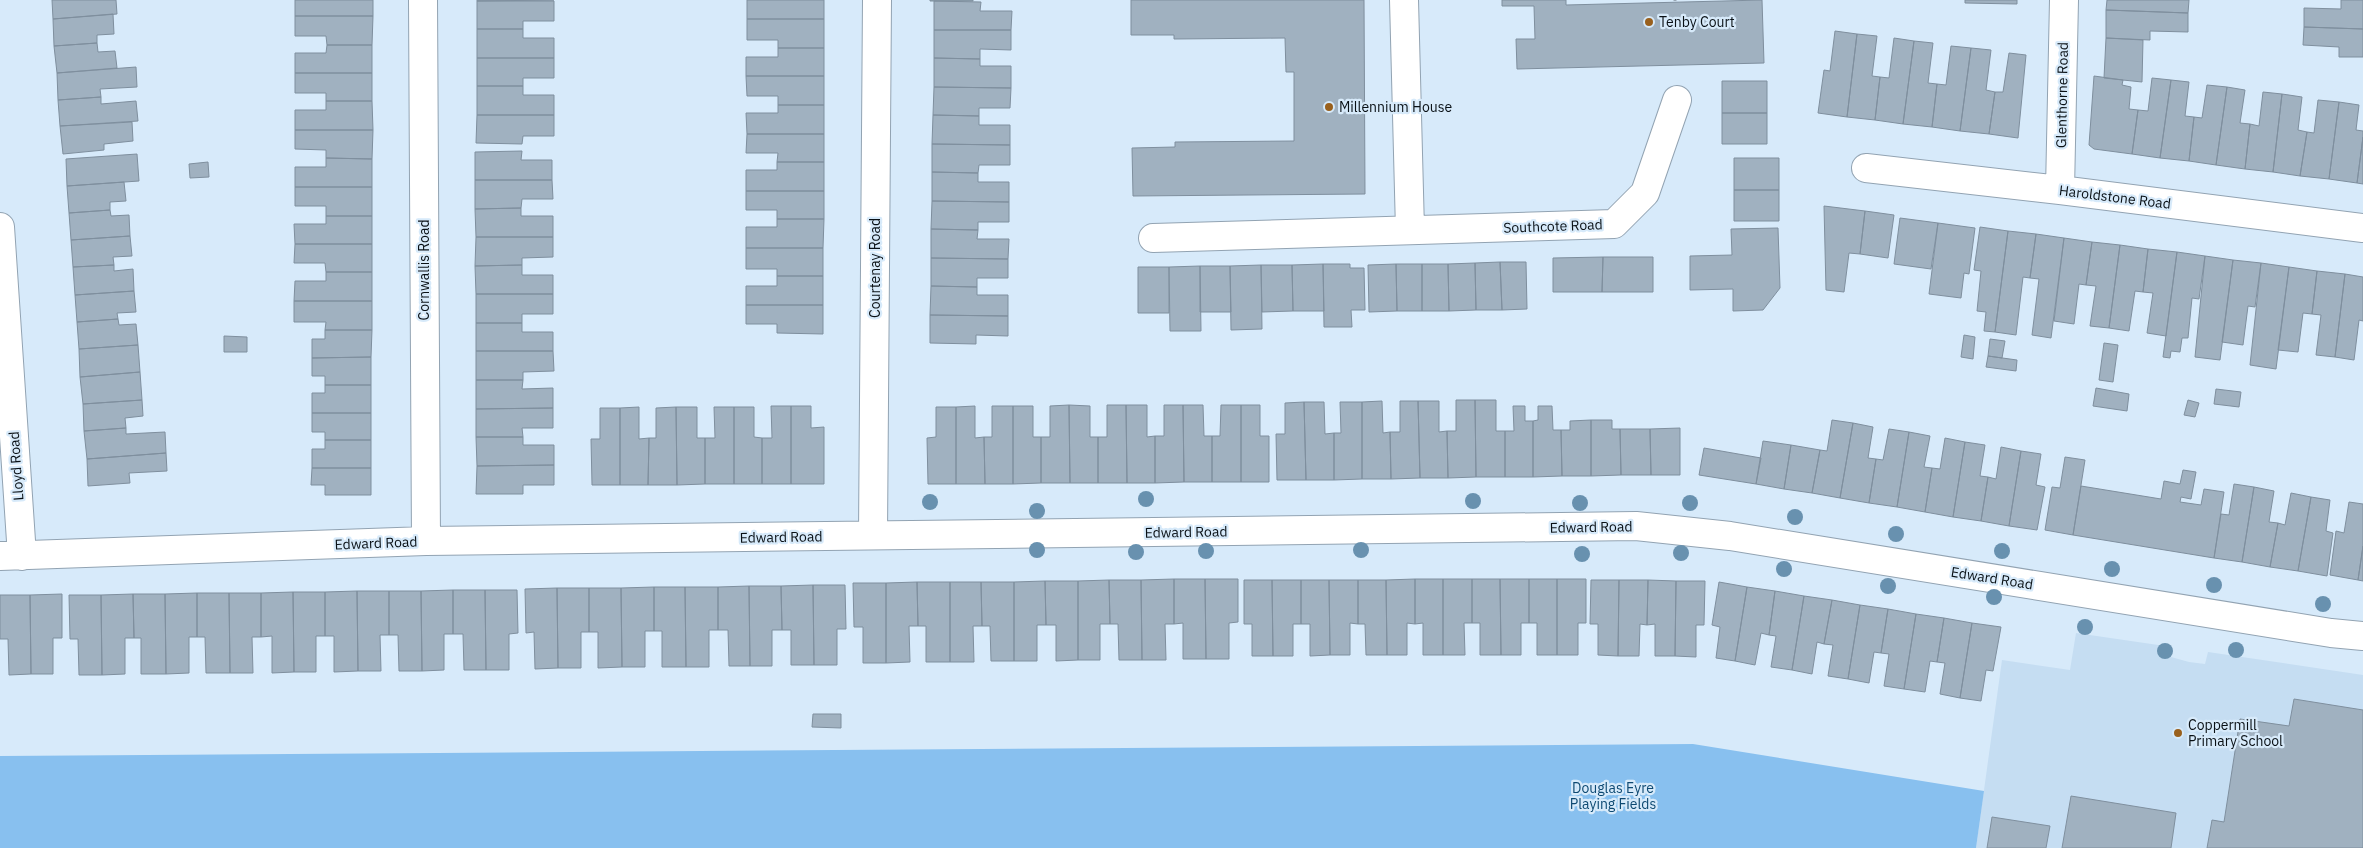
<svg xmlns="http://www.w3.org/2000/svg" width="2363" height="848" font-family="'IBM Plex Sans',sans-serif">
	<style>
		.built { fill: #c5ddf2 }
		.green { fill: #88c0ef }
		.building { fill: #a0b1c0; stroke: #7f8f9e }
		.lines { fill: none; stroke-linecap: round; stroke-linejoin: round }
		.minor-casing { stroke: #92a3b2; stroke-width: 30 }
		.path { stroke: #98a7b4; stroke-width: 3; stroke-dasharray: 1 4; stroke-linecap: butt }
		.minor { stroke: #fff; stroke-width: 28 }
		.tree { fill: #6891af }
		.poi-dot { fill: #99601d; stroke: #d7eafa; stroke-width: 2 }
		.labels { text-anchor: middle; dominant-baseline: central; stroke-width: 4.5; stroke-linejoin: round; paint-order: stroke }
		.poi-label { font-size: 14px; fill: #091015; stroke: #d7eafa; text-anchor: start }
		.street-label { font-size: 14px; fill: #091015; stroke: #d7eafa }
		.park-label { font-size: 14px; fill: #0d4972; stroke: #d7eafa }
	</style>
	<rect width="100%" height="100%" fill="#d7eafa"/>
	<!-- built -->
	<path class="built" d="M2076 633 2172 647 2171 657 2189 662 2205 664 2208 652 2363 675V848H1976L2002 660 2070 670Z"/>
	<!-- green -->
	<path class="green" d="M1693 744 1984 791 1976 848H0V756Z"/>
	<!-- building -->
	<path class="building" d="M52 0H116L117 14 53 19Z
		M295 0H373V16H295Z
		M477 0H554L477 1Z
		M747 0H824V19H747Z
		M973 0V1H930V0Z
		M1131 0H1364L1365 194 1133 196 1132 148 1175 147V142L1294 141V72H1286L1285 38 1174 39V35H1131Z
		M1502 0H1566V5L1762 0 1764 63 1517 69 1516 39H1535L1534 6H1502Z
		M1965 0H2017V4L1965 3Z
		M2107 0H2189L2188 13 2106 10Z
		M2341 0H2363V29L2304 27V8L2341 9Z
		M477 1H554V21H523V29H477Z
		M934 1 981 2 980 11H1012L1011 30H934Z
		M2106 10 2188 13V32L2150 31V40L2106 38Z
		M113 14 114 34 97 35V43L54 46 53 19Z
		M295 16H373L372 45H327L326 36H295Z
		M747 19H824V48H778V40H747Z
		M2304 27 2363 29V57H2339V47L2303 45Z
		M477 29H523V38H554V58H477Z
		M934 30H1011V50L980 49V59L934 58Z
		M1835 31 1857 34 1847 117 1818 113 1824 70 1830 71Z
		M1857 34 1877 36 1872 76 1880 77 1875 120 1847 117Z
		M1894 38 1914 41 1903 124 1875 120 1880 77 1889 78Z
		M2106 38 2143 40 2142 82 2104 78Z
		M1914 41 1933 43 1928 83 1937 84 1932 127 1903 124Z
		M97 43 98 52 115 51 117 68 57 73 54 46Z
		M327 45H372V73H295V53H326Z
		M1951 46 1971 48 1960 131 1932 127 1937 84 1946 85Z
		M778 48H824V76H746V57H778Z
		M1971 48 1991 50 1986 90 1995 92 1989 134 1960 131Z
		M2009 53 2026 55 2018 138 1989 134 1995 92H2003Z
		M477 58H554V78H523V86H477Z
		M934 58 980 59V66H1011V88L934 87Z
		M136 67 137 87 100 89 101 97 58 100 57 73Z
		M295 73H372V101H326V93H295Z
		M746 76H824V105H778V96H747Z
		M2094 76 2123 80 2122 85 2131 87 2129 109 2138 110 2132 154 2094 149 2089 145Z
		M2152 78 2171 80 2160 158 2132 154 2138 110 2148 111Z
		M2171 80 2189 82 2185 116 2194 117 2189 161 2160 158Z
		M1722 81H1767V113H1722Z
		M2207 85 2227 87 2216 165 2189 161 2194 117 2202 118Z
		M477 86H523V95H554V115H477Z
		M934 87 1011 88 1010 108H979V116L933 115Z
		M2227 87 2245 90 2240 123 2250 124 2245 169 2216 165Z
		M2263 92 2282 94 2273 172 2245 169 2250 124 2259 126Z
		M2282 94 2302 97 2298 130 2307 132 2300 176 2273 172Z
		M101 97V104L136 101 138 121 60 126 58 100Z
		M2318 100 2339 102 2329 179 2300 176 2307 132 2314 133Z
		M326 101H372L373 130H295V110H326Z
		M2339 102 2359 105 2356 130 2363 131V137L2357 183 2329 179Z
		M778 105H824V134H747L746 113H778Z
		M1722 113H1767V144H1722Z
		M477 115H554V136H523L522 144 476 143Z
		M933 115 979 116V125H1010V145L932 144Z
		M132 122 133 141 104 144V150L63 154 60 126Z
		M295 130H373L372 159 326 158V150L295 149Z
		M747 134H824V162H777L778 153H746Z
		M2363 137V184L2357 183Z
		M932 144 1010 145V165H979L978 173 932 172Z
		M522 151 521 160H552V180H475V152Z
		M137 154 139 181 67 186 66 159Z
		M326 158 372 159V187H295V167H326Z
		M1734 158H1779V190H1734Z
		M208 162 209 177 190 178 189 164Z
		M777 162H824V191H746V170H777Z
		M932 172 978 173V182H1009V202L932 201Z
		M475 180H552L553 199H522L521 208 475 209Z
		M124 182 126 201 110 202V210L69 213 67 186Z
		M295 187H372V216H326V206H295Z
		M1734 190H1779V221H1734Z
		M746 191H824V219H777V210H746Z
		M932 201 1009 202V222H978V230L931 229Z
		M1824 206 1865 211 1860 254 1849 253 1844 292 1826 290Z
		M521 208V216H553V237H476L475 209Z
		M110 210 111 216 129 215 130 236 71 240 69 213Z
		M1865 211 1894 215 1888 258 1860 254Z
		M326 216H372V244H295L294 224H326Z
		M1900 218 1938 223 1931 269 1894 264Z
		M777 219H824L823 248H746V227H777Z
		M1938 223 1975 228 1969 274 1964 273 1961 298 1929 294Z
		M1980 227 2008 231 1995 332 1984 331 1986 312 1977 311 1981 271 1974 270Z
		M1778 228 1780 288 1763 310 1733 311V289L1690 290V256L1732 255 1731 229Z
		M931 229 978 230 977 239H1009L1008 259 931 258Z
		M2008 231 2036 234 2030 278 2023 277 2016 335 1995 332Z
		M2036 234 2064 238 2051 338 2032 335 2039 279 2030 278Z
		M130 236 132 256 113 257 114 265 73 267 71 240Z
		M476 237H553V257L522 258V265L475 266Z
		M2064 238 2092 242 2086 285 2079 284 2074 324 2054 321Z
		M2092 242 2120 245 2109 328 2090 326 2096 286 2086 285Z
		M295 244H372V272H326L325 263H294Z
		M2120 245 2148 249 2143 292 2135 291 2129 331 2109 328Z
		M746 248H823V276H777V269H746Z
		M2148 249 2177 252 2166 336 2147 333 2153 293 2143 292Z
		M2177 252 2205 256 2199 299 2192 298 2188 338H2182L2180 352 2171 351 2170 358 2163 357Z
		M2205 256 2233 260 2220 360 2195 357Z
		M1603 257H1653V292H1602Z
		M1603 257 1602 292H1553V258Z
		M931 258 1008 259V278H977V287L931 286Z
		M2233 260 2261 263 2255 307 2248 306 2243 345 2222 342Z
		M1500 262H1526L1527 309 1502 310Z
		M1500 262 1502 310H1476L1475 263Z
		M1475 263 1476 310 1449 311 1448 264Z
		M2261 263 2289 267 2276 369 2250 365Z
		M1323 264H1350V268H1364L1365 310H1351L1352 327H1324Z
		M1323 264 1324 311H1293L1292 265Z
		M1396 264 1397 311 1369 312 1368 265Z
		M1396 264H1422V311H1397Z
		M1422 264H1448L1449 311H1422Z
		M114 265V271L133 269 134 291 75 295 73 267Z
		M522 265V275H553V294H476L475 266Z
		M1261 265H1292L1293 311 1262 312Z
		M1261 265 1262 329 1231 330 1230 266Z
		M1200 266H1230L1231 312H1200Z
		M1200 266 1201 331H1170L1169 267Z
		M1138 267H1169V313H1138Z
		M2289 267 2317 271 2312 314 2303 313 2298 352 2278 350Z
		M2317 271 2345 274 2335 357 2316 355 2321 315 2312 314Z
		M326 272H372V301H294L295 281H326Z
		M2345 274 2363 277V321L2359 320 2354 360 2335 357Z
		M777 276H823V305H746V286H777Z
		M931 286 977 287V295H1008V316L930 315Z
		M134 291 136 312 117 313 118 319 77 322 75 295Z
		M476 294H553V314H522V323H476Z
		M294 301H372V330H325L326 322H294Z
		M746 305H823V334L777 333V324H746Z
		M930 315 1008 316V336L976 335V344L930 343Z
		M118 319 119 325 136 324 138 345 79 349 77 322Z
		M476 323H522V332H553V351H476Z
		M325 330H372L371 357 312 358V339H325Z
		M1964 335 1975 337 1973 359 1961 357Z
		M224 336 247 337V352H224Z
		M1990 339 2005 341 2002 358 1988 356Z
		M2104 343 2118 345 2113 382 2099 380Z
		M138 345 140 372 80 377 79 349Z
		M476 351H553L554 371 523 372V380H476Z
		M1988 356 2017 360 2016 371 1986 367Z
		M371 357V385H325V376H312V358Z
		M140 372 142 400 83 404 80 377Z
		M476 380H523L522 389 553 388V408L476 409Z
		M325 385H371V413H312V393H325Z
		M2096 388 2129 394 2127 411 2093 406Z
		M2216 389 2241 392 2239 407 2214 404Z
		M142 400 143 416 125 418 126 428 84 431 83 404Z
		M1456 400H1475L1476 477 1448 478 1447 431H1456Z
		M1475 400H1496V431H1505V477H1476Z
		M2188 400 2199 403 2195 417 2184 415Z
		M1382 401 1383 433 1390 432 1391 479H1362V402Z
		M1400 401H1418L1420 478 1391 479 1390 432H1400Z
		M1418 401H1439V432L1447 431 1448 478H1420Z
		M1304 402H1324L1325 434 1334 433V480H1306Z
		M1304 402 1306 480H1277L1276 434H1285V403Z
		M1340 402H1362V479L1334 480V433H1341Z
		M1069 405 1070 483H1041V437H1050V406Z
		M1069 405 1090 406V437H1098V483H1070Z
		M1107 405H1126L1127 483H1098V437H1107Z
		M1126 405H1147V437L1155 436V483H1127Z
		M1164 405H1183L1184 482 1155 483V436H1164Z
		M1183 405H1203L1204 436H1212V482H1184Z
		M1221 405H1241V482H1212V436H1220Z
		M1241 405H1260V436H1269V482H1241Z
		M771 406H791V484H762V438H772Z
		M791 406H811V428L824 427V484H791Z
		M975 406V438L984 437 985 484H956V407Z
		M992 406H1013V484H985L984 437H992Z
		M1013 406H1033V437H1041V483L1013 484Z
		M1513 406H1525V421H1533V477H1505V431H1514Z
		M1538 406H1552L1553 430H1561L1562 476 1533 477V421L1538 420Z
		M639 407V439L649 438 648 485H620V408Z
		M676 407 677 485H648L649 438H656V408Z
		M676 407H697V438H705V484L677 485Z
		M714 407H734V484H705V438H715Z
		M734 407H754V437L762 438V484H734Z
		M936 407H956V484H928L927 438 936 437Z
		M553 408V428H522L523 437H476V409Z
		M600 408H620V485H592L591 439H600Z
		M312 413H371V440H325V432H312Z
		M1591 420H1612V429H1620L1621 475 1591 476Z
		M1591 420V476H1562L1561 430H1570V421Z
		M1832 420 1853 423 1840 498 1812 493 1820 450 1827 451Z
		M1853 423 1873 427 1868 458 1876 459 1869 503 1840 498Z
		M126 428V434L165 432 166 453 87 459 84 431Z
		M1680 428V475H1651L1650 429Z
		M1620 429H1650L1651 475H1621Z
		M1889 429 1909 432 1897 507 1869 503 1876 459 1883 460Z
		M1909 432 1930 436 1924 467 1932 468 1925 512 1897 507Z
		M476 437H523V445H554V465L477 466Z
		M1945 438 1965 442 1953 517 1925 512 1932 468 1940 469Z
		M325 440H371V468H312V449H325Z
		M1763 441 1791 445 1784 489 1756 484Z
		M1965 442 1985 445 1980 476 1988 477 1981 521 1953 517Z
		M1791 445 1820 450 1812 493 1784 489Z
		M2001 447 2021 451 2009 526 1981 521 1988 477 1996 479Z
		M1704 448 1761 458 1756 484 1699 475Z
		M2021 451 2041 454 2036 485 2045 487 2037 530 2009 526Z
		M166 453 167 471 129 473 130 483 88 486 87 459Z
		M2065 457 2085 460 2073 535 2045 530 2052 487 2060 488Z
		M554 465V485H523V494H476L477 466Z
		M312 468H371V495H325V485H311Z
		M2183 470 2196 472 2191 499 2181 497 2180 502 2201 505 2204 489 2224 492 2214 558 2073 535 2081 486 2161 499 2164 481 2180 484Z
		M2234 484 2254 487 2242 562 2214 558 2221 514 2229 515Z
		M2254 487 2274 491 2269 522 2278 523 2270 567 2242 562Z
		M2291 493 2311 497 2298 571 2270 567 2278 523 2285 525Z
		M2311 497 2330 500 2326 531 2333 533 2327 576 2298 571Z
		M2349 502 2363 504V546L2358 580 2330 575 2336 531 2344 533Z
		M2363 546V581L2358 580Z
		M1174 579V624H1165L1166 660H1142L1141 580Z
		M1174 579H1205L1206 659H1183V623L1174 624Z
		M1205 579H1238V622L1229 623V659H1206Z
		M1415 579H1443V655H1423V623L1415 624Z
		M1415 579V624L1407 623V655H1387L1386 580Z
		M1443 579H1472V623H1464L1465 655H1443Z
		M1472 579H1500L1501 655H1480V623H1472Z
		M1500 579H1529V623H1521V655H1501Z
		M1529 579H1557V655H1537V623H1529Z
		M1557 579H1586V623H1578V655H1557Z
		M1109 580 1110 624H1100V660H1078V581Z
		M1109 580H1141L1142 660H1119L1118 624H1110Z
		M1244 580H1272L1273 656H1252V624H1244Z
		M1272 580H1301V624H1293V656H1273Z
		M1301 580H1329L1330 655 1310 656V624H1301Z
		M1329 580H1358V624L1350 623V655H1330Z
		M1358 580H1386L1387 655H1366L1365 624H1358Z
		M1591 580H1619L1618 656 1598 655V624H1590Z
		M1619 580H1648L1647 625 1640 624 1639 656H1618Z
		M1648 580 1676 581 1675 656H1655V624L1647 625Z
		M1045 581 1046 625H1037V661H1014V582Z
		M1045 581H1078V660L1056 661V625H1046Z
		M1676 581H1705L1704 625H1696V657L1675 656Z
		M917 582 918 626H909L910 662 886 663V583Z
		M917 582H950V662H926V626H918Z
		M950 582H981L982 626H973L974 662H950Z
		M981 582H1014V661H991L990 626H982Z
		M1719 582 1747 587 1735 661 1716 658 1720 627 1712 625Z
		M853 583H886V663H863V627H854Z
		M813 585 814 665H791V630H782L781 586Z
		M813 585H845L846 629H837V665H814Z
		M749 586 750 666H729L728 630H718V587Z
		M749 586H781L782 630H772V666H750Z
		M654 587V631H645V667H622L621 588Z
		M654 587H685L686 667H662V631H654Z
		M685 587H718V630H709V667H686Z
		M1747 587 1775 591 1769 635 1761 633 1755 665 1735 661Z
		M557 588 558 668 535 669 534 632 526 633 525 589Z
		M557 588H589V632H581V668H558Z
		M589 588H621L622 667 598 668V632H589Z
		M453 590H485L486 670H464L463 634H453Z
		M453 590V634H444V670L422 671 421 591Z
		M485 590H517L518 633 509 634V670H486Z
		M357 591 358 671 334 672V636H325V592Z
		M357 591H389V635H380L381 671H358Z
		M389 591H421L422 671H399L398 635H389Z
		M1775 591 1804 596 1792 670 1771 667 1776 636 1769 635Z
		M293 592H325V636H316V672H294Z
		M293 592 294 672 272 673V636L261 637V593Z
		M197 593V637H189V673L166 674 165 594Z
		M197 593H229L230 673H206L205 637H197Z
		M229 593H261V637H252L253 673H230Z
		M62 594V638H53V674H31L30 595Z
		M133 594H165L166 674H141V638H134Z
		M133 594 134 638H125V674L102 675 101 595Z
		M0 595H30L31 674 9 675 8 639H0Z
		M69 595H101L102 675H79L78 639H70Z
		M1804 596 1832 600 1824 644 1817 642 1812 674 1792 670Z
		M1832 600 1860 605 1848 679 1828 676 1833 645 1824 644Z
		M1860 605 1888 609 1881 653 1874 652 1869 683 1848 679Z
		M1888 609 1916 614 1904 689 1884 686 1889 654 1881 653Z
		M1916 614 1944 618 1937 662 1930 661 1925 692 1904 689Z
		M1944 618 1972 623 1960 698 1940 694 1945 663 1937 662Z
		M1972 623 2001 627 1993 671 1986 670 1981 701 1960 698Z
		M2294 699 2363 710V848H2207L2212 820 2224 822 2240 719 2289 726Z
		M813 714H841V728L812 727Z
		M2071 796 2176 813 2171 848H2062Z
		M1992 817 2050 826 2046 848H1987Z"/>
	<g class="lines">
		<!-- minor casing -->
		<g class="minor-casing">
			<path id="minor" d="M423 0 426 541
				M1404 0 1410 230
				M1866 168 2060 190 2363 228
				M2060 190 2064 0
				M0 227 22 556
				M1153 238 1614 224 1645 193 1677 100
				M873 535 877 0
				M0 556 426 541 1636 526 1730 536 2331 633 2363 636"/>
		</g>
		<!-- path -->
		<path class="path" d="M1675 0V2"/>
		<!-- minor -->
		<use href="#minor" class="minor"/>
	</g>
	<!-- trees -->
	<g class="tree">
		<circle cx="1146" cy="499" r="8"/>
		<circle cx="1473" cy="501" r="8"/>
		<circle cx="930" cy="502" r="8"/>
		<circle cx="1580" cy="503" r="8"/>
		<circle cx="1690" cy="503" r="8"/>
		<circle cx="1037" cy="511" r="8"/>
		<circle cx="1795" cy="517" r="8"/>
		<circle cx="1896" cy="534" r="8"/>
		<circle cx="1037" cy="550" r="8"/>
		<circle cx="1361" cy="550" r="8"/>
		<circle cx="1206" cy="551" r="8"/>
		<circle cx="2002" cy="551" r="8"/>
		<circle cx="1136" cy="552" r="8"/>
		<circle cx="1681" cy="553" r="8"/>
		<circle cx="1582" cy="554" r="8"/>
		<circle cx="1784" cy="569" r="8"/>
		<circle cx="2112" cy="569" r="8"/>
		<circle cx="2214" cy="585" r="8"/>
		<circle cx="1888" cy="586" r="8"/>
		<circle cx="1994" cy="597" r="8"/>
		<circle cx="2323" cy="604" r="8"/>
		<circle cx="2085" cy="627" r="8"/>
		<circle cx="2236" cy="650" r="8"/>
		<circle cx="2165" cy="651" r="8"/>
	</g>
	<!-- markers -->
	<g class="poi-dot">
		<circle cx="1649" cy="22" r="5"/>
		<circle cx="1329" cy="107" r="5"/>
		<circle cx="2178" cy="733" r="5"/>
	</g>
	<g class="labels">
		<!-- poi labels -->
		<g class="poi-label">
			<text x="1659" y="22">Tenby Court</text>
			<text x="1339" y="107">Millennium House</text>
			<text x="2188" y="725">Coppermill<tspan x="2188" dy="16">Primary School</tspan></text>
		</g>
		<!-- street labels -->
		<g class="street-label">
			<text transform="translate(2062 95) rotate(-89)">Glenthorne Road</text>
			<text transform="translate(2115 197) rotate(7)">Haroldstone Road</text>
			<text transform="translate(1553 226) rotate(-2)">Southcote Road</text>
			<text transform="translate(875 268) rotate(-90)">Courtenay Road</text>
			<text transform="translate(424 270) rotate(-90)">Cornwallis Road</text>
			<text transform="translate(16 466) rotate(-94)">Lloyd Road</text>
			<text transform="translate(1591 527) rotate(-1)">Edward Road</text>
			<text transform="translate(1186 532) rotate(-1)">Edward Road</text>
			<text transform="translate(781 537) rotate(-1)">Edward Road</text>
			<text transform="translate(376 543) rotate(-2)">Edward Road</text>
			<text transform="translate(1992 578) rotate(9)">Edward Road</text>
		</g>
		<!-- park labels -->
		<g class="park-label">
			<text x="1613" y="788">Douglas Eyre<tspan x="1613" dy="16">Playing Fields</tspan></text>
		</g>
	</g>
</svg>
